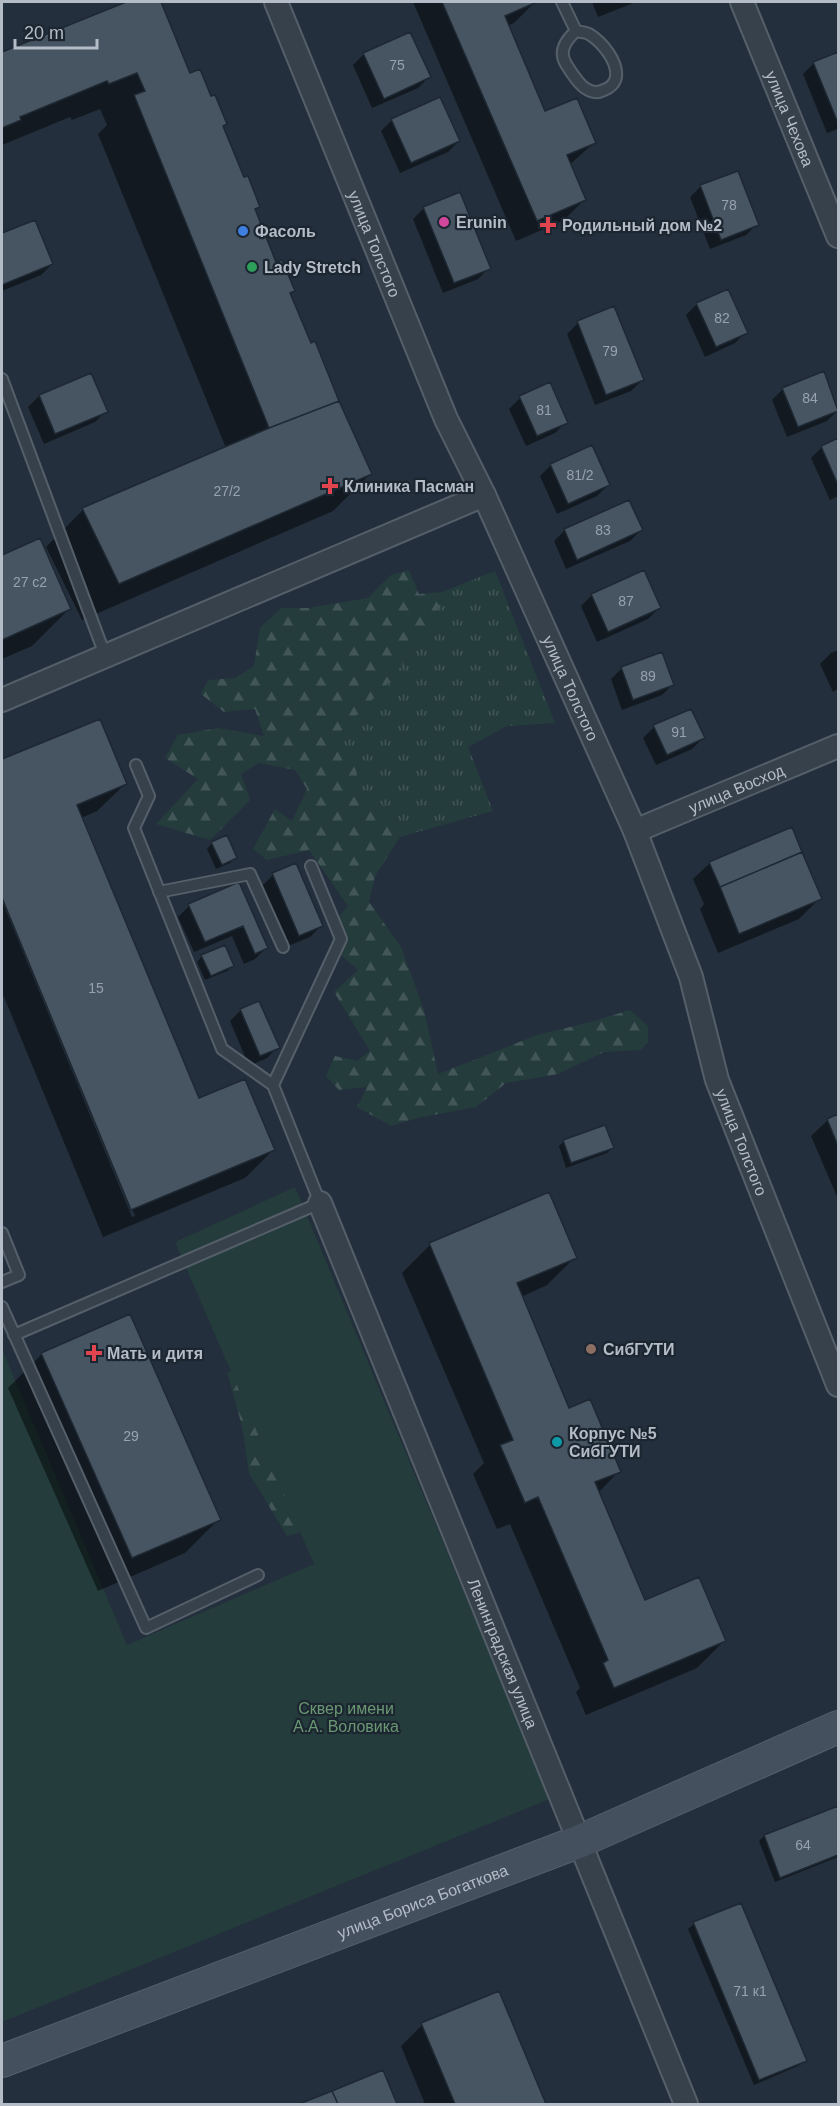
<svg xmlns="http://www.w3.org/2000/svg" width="840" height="2106" font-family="Arial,sans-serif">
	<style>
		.grass { fill: url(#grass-tufts) }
		.forest { fill: url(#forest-firs) }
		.green { fill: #253c3d }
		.shadow { fill: #0007 }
		.building { fill: #475562; stroke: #1e2833; stroke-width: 1.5 }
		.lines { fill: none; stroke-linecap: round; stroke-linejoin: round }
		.lane-casing { stroke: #555f6a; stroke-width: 14 }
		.street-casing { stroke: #555f6a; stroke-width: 26 }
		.secondary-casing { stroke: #555f6a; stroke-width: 34 }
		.lane { stroke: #37414c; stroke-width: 10 }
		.street { stroke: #37414c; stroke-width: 22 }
		.secondary { stroke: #45505f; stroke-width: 32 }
		.hotel-dot { fill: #d1479c; stroke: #1c2631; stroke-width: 2 }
		.health-dot { fill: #e0444e; stroke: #1c2631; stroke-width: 2 }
		.shop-dot { fill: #3f7fe0; stroke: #1c2631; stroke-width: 2 }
		.leisure-dot { fill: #2e9e5b; stroke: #1c2631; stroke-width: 2 }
		.education-dot { fill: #8d6e63; stroke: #1c2631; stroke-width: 2 }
		.culture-dot { fill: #0f9aa8; stroke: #1c2631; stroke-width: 2 }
		.labels { text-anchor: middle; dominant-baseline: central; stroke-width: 4.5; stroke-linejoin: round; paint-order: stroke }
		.number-label { font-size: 14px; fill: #98a2ae }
		.street-label { font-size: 16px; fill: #b3bcc7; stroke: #1c2631 }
		.poi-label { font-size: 16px; font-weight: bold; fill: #b3bcc7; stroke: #1c2631; text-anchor: start }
		.park-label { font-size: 16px; fill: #6a9872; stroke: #1c2631 }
	</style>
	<defs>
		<pattern id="grass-tufts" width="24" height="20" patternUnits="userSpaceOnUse" patternTransform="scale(1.5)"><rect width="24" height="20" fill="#253c3d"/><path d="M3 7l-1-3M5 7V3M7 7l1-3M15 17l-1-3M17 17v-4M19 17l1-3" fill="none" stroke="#425658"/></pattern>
		<pattern id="forest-firs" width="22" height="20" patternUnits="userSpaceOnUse" patternTransform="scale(1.5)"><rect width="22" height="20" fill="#253c3d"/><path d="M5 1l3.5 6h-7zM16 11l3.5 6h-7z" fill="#425658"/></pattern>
	</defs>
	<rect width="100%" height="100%" fill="#232f3c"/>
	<!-- grass -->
	<path class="grass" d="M495 571 555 723 507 726 468 747 493 811 400 837 393 806 360 802 356 767 327 744 385 687 436 620 442 592Z"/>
	<!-- forest -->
	<path class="forest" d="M409 570 419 594 442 592 436 620 385 687 328 744 356 767 360 802 393 806 400 837 375 876 369 902 401 947 424 1010 438 1074 537 1035 591 1022 630 1010 648 1026V1042L641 1050 604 1052 558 1074 506 1083 476 1107 417 1118 391 1126 357 1107 367 1087 339 1090 326 1076 335 1056 357 1061 370 1051 334 992 358 970 334 949 331 925 348 906 309 850 267 860 253 849 275 809 292 821 307 789 295 770 259 763 241 774 250 800 210 840 156 824 198 779 165 758 178 735 218 728 264 736 255 709 224 712 201 694 208 680 235 678 254 666 260 628 281 608H308L368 598 391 575Z
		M227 1372 258 1373 332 1524 287 1536 249 1473 242 1426Z"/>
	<!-- green -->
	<path class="green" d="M295 1187 550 1799 2 2022V1349L127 1645 314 1564 175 1242Z"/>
	<!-- shadow -->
	<path class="shadow" d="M130 2H159L189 75 210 98 225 124 222 127 243 179 259 207 254 211 276 264 293 291 289 294 310 345 370 474 333 511 82 620 46 547 83 510 226 448 98 134 107 125 100 109 72 120 70 117 2 145V53Z
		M413 2H535L514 23 507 26 545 113 594 143 569 165 584 200 563 221 516 241Z
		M592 2H636L598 17Z
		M838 53V129L827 133 803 74 814 63Z
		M364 54 429 77 418 88 372 108 353 65Z
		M392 120 459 141 448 152 400 173 381 131Z
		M701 186 757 224 746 235 710 249 690 197Z
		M424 208 489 268 478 279 443 293 413 219Z
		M34 221 52 264 41 275 2 291V235Z
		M697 304 746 332 735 343 705 357 686 315Z
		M613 308 642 380 631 391 595 405 567 334 578 323Z
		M823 373 838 410 827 421 787 437 772 400 783 389Z
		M91 375 106 411 95 422 44 444 28 407 39 396Z
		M520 398 566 422 555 433 526 446 509 409Z
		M838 440V496L830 500 811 458 822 447Z
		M551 465 608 485 597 496 557 514 540 476Z
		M565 530H641L630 541 566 569 554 541Z
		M39 540 69 609 32 646 2 659V556Z
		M592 595 659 608 648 619 597 642 581 606Z
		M838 650V689L833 692 820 664 831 653Z
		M622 668 673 684 662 695 622 710 611 679Z
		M99 720 125 784 97 811 81 818 198 1100 273 1150 245 1178 103 1237 2 992V901L132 1217 135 1216 2 894V761Z
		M654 727 703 738 692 749 656 765 643 738Z
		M212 843 235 858 230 863 216 869 207 849Z
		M710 863 820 898 799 919 718 953 700 909 704 904 693 879Z
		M273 875 321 926 310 937 288 946 262 886Z
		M238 884 266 948 255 959 244 964 232 936 194 952 178 917 189 906Z
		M202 956 233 966 227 971 205 980 197 962Z
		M258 1003 278 1047 267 1058 249 1066 230 1021 240 1011Z
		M838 1116V1199L811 1136 828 1120Z
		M564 1141 612 1148 607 1153 566 1168 559 1146Z
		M430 1245 575 1257 547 1285 521 1297 569 1410 619 1471 598 1493 644 1602 725 1640 697 1668 586 1715 576 1692 580 1688 510 1524 497 1529 473 1474 484 1463 402 1273Z
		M42 1354 219 1519 185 1553 98 1591 8 1388Z
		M838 1807V1857L775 1882 759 1841 764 1836Z
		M741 1905 805 2060 800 2065 754 2085 688 1929 694 1924Z
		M499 1993 544 2104H425L401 2046 422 2025Z
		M382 2072 395 2104H302Z"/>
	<!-- building -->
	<path class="building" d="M126 2H161L190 73 200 69 211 96 215 95 227 124 223 126 244 177 248 176 260 207 255 209 276 262 282 260 295 291 290 293 311 343 315 341 339 401 269 428 134 95 145 91 137 73 109 84 107 81 20 117 21 120 2 128V52Z
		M442 2H537L505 16 545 111 577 98 596 143 567 155 586 200 537 221Z
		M410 32 431 77 384 99 363 53Z
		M838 52V123L813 62Z
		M440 97 460 141 411 163 391 119Z
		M738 171 759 225 721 240 700 185Z
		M460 192 491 269 454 283 423 207Z
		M35 220 53 264 2 285V233Z
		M728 289 748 333 716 347 696 303Z
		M614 306 644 380 606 395 577 321Z
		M824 371 838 411 798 427 782 388Z
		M91 373 108 412 55 434 39 395Z
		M550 382 568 423 537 436 519 396Z
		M339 401 372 474 119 584 82 508 269 428Z
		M838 438V485L821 446Z
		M592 445 610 485 568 504 550 464Z
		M629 500 643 530 577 560 564 529Z
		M40 538 71 609 2 640V555Z
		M644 570 661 608 608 632 591 594Z
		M662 652 674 685 633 700 621 667Z
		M691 709 705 738 667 755 653 725Z
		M100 719 127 784 77 805 199 1098 245 1079 275 1150 131 1210 2 898V759Z
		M792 827 802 852 720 887 709 862Z
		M227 835 237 858 222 865 211 842Z
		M802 852 822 899 739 934 720 887Z
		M296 863 323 926 299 936 272 873Z
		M239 882 268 948 255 954 243 926 205 942 188 904Z
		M225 945 234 966 211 976 201 955Z
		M259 1001 280 1048 260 1056 240 1009Z
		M838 1114V1146L827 1119Z
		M605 1125 614 1148 571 1163 563 1140Z
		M549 1192 577 1258 517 1283 569 1408 590 1399 621 1472 595 1482 645 1600 699 1577 726 1641 614 1688 603 1663 608 1660 538 1497 525 1503 500 1445 513 1440 429 1243Z
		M130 1314 221 1520 132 1558 41 1353Z
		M838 1806V1855L780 1878 764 1835Z
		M741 1903 807 2061 759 2080 693 1922Z
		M499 1991 546 2104H455L421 2023Z
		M383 2070 397 2104H338L332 2091Z
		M332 2091 338 2104H299Z"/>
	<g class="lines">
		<!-- lane casing -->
		<g class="lane-casing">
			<path id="lane" d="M562 2 576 31
				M576 31C580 32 585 32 589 34 602 42 618 61 616 77 615 83 610 88 604 90 587 99 574 77 566 64 558 51 566 40 576 31Z
				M2 379 105 655
				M159 892 250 874 283 947
				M273 1085 341 939 311 866
				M2 1233 19 1275 2 1282
				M2 1307 146 1628 258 1575
				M14 1335 320 1203 273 1085 222 1049 134 828 149 796 136 765"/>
		</g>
		<!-- street casing -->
		<g class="street-casing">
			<g id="street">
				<path id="s1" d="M276 2 446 419 484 495 635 831 691 977 717 1080 838 1385"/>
				<path id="s2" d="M742 2 838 236"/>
				<path d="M2 700 484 495"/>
				<path id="s3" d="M635 831 838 746"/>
				<path id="s4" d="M320 1203 686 2104"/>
			</g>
		</g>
		<!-- secondary casing -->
		<g class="secondary-casing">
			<g id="secondary">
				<path id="s5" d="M2 2061 578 1842 838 1727"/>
			</g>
		</g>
		<!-- lane -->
		<use href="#lane" class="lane"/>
		<!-- street -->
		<use href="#street" class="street"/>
		<!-- secondary -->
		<use href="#secondary" class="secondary"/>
	</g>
	<!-- markers -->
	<circle class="hotel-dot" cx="444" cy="222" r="6"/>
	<g class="health-dot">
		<path d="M545 216h6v6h6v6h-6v6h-6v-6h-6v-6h6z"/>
		<path d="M327 477h6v6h6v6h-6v6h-6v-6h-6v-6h6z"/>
		<path d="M91 1344h6v6h6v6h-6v6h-6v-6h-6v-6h6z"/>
	</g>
	<circle class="shop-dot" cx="243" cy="231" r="6"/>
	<circle class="leisure-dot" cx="252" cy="267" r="6"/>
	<circle class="education-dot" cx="591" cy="1349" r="6"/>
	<circle class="culture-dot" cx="557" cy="1442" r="6"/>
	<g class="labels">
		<!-- number labels -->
		<g class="number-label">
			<text x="397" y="65">75</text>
			<text x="729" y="205">78</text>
			<text x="722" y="318">82</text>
			<text x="610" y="351">79</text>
			<text x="810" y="398">84</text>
			<text x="544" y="410">81</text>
			<text x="580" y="475">81/2</text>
			<text x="227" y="491">27/2</text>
			<text x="603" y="530">83</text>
			<text x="30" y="582">27 с2</text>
			<text x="626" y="601">87</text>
			<text x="648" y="676">89</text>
			<text x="679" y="732">91</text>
			<text x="96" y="988">15</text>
			<text x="131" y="1436">29</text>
			<text x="803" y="1845">64</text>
			<text x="750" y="1991">71 к1</text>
		</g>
		<!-- street labels -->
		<g class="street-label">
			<text stroke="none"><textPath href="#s2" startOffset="126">улица Чехова</textPath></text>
			<text stroke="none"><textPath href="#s1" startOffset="261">улица Толстого</textPath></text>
			<text stroke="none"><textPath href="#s1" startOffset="747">улица Толстого</textPath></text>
			<text stroke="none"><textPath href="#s3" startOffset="110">улица Восход</textPath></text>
			<text stroke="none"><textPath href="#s1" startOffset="1233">улица Толстого</textPath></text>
			<text stroke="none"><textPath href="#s4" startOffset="486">Ленинградская улица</textPath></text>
			<text stroke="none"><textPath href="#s5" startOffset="450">улица Бориса Богаткова</textPath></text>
		</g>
		<!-- poi labels -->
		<g class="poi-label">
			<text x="456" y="222">Erunin</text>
			<text x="562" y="225">Родильный дом №2</text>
			<text x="255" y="231">Фасоль</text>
			<text x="264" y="267">Lady Stretch</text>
			<text x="344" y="486">Клиника Пасман</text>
			<text x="603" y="1349">СибГУТИ</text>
			<text x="107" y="1353">Мать и дитя</text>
			<text x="569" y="1433">Корпус №5<tspan x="569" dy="18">СибГУТИ</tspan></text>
		</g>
		<!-- park labels -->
		<g class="park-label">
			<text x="346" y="1708">Cквер имени<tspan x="346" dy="18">А.А. Воловика</tspan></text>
		</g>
	</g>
	<!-- border -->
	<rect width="840" height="2106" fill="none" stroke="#b3bcc7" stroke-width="6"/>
	<!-- scale -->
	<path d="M15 39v9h82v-9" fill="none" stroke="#b3bcc7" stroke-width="3"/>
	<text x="24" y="39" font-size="18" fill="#b3bcc7" stroke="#1c2631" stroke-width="4.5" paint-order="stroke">20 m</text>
</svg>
